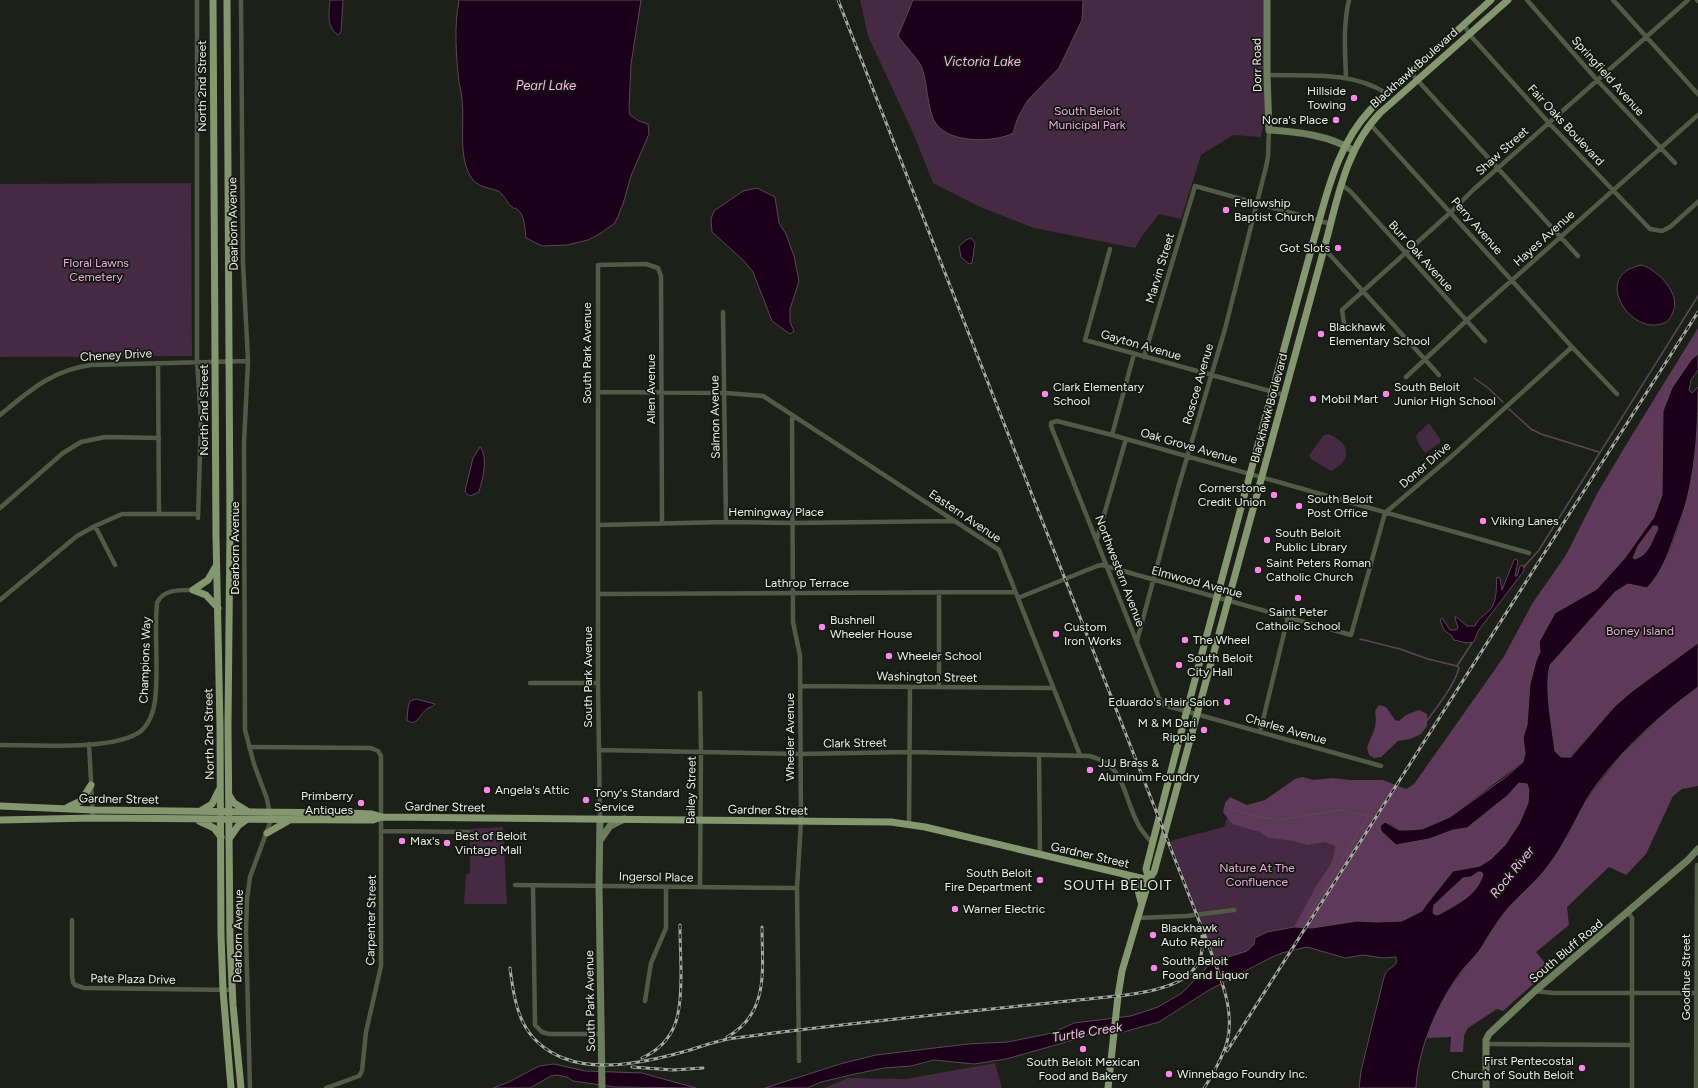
<svg xmlns="http://www.w3.org/2000/svg" width="1698" height="1088" font-family="Figtree,sans-serif">
	<style>
		.green { fill: #462942 }
		.forest { fill: #5e3959 }
		.water { fill: #1c0019; stroke: #5a4757; fill-rule: evenodd }
		.lines { fill: none; stroke-linecap: round; stroke-linejoin: round }
		.stream { stroke: #5a4757; stroke-width: 1.5 }
		.street { stroke: #515a47; stroke-width: 4.5 }
		.secondary { stroke: #6e7c5e; stroke-width: 7 }
		.primary { stroke: #84976f; stroke-width: 7 }
		.rail-casing { stroke: #a6a9a2; stroke-width: 3 }
		.rail { stroke: #13170f; stroke-width: 1.5; stroke-dasharray: 4.5; stroke-linecap: butt }
		.poi-dot { fill: #f888ea; stroke: #13170f; stroke-width: 1.5 }
		.labels { text-anchor: middle; dominant-baseline: central; stroke-width: 3.5; stroke-linejoin: round; paint-order: stroke }
		.street-label { font-size: 12px; fill: #ebeee8; stroke: #13170f }
		.poi-label { font-size: 12px; fill: #ebeee8; stroke: #13170f; text-anchor: start }
		.park-label { font-size: 12px; fill: #ebabe1; stroke: #13170f }
		.water-label { font-size: 13px; font-style: italic; fill: #fabaf0; stroke: #13170f }
		.quarter-label { font-size: 14px; letter-spacing: 1px; fill: #ebeee8; stroke: #13170f }
	</style>
	<rect width="100%" height="100%" fill="#1c2018"/>
	<!-- green -->
	<path class="green" d="M860 0H1265L1266 111 1261 137 1233 135 1201 155 1181 219 1159 214 1142 236 1135 248 1034 228 978 206 933 183 914 135 868 36Z
		M191 183 192 356 0 357V184Z
		M1429 423 1440 439V443L1425 453 1420 446 1416 437 1418 433Z
		M1329 434C1350 443 1353 460 1331 471L1311 459 1309 455 1324 435Z
		M1230 809 1311 814 1426 905 1267 932 1255 938 1254 944 1247 951 1216 962 1170 841 1224 827Z
		M503 827 507 904H464L466 875 470 873V829Z
		M995 1063 1002 1088H824L848 1078 906 1079Z"/>
	<!-- forest -->
	<path class="forest" d="M1698 328V354L1691 360 1672 388 1663 411 1662 495 1654 517 1624 559 1597 589 1555 613 1536 661 1530 684 1527 725 1523 738 1525 753 1523 762 1450 817 1422 829 1406 830H1399L1389 823 1396 845 1429 839 1453 830 1467 828 1507 796 1519 783 1527 784 1529 790 1528 803 1519 824 1505 845 1491 859 1480 866 1453 871 1426 905 1422 911 1402 921 1376 922 1357 921 1312 928 1294 927C1302 913 1309 899 1317 885 1326 870 1334 865 1335 846L1325 842 1308 845 1294 841 1269 838 1260 832 1232 824 1223 812 1225 803 1230 797 1247 805 1265 800 1295 779 1303 777 1313 780 1333 778 1350 780H1383L1406 789 1414 784 1503 658 1532 604 1566 555 1598 492 1629 440Z
		M1698 410V643L1631 692 1614 707 1570 757H1561L1555 751C1552 727 1544 687 1550 665L1615 592 1628 584 1647 588C1676 556 1690 489 1696 447 1697 435 1695 422 1698 410Z
		M1653 526H1657L1658 529C1651 541 1650 554 1635 559L1633 558 1638 546Z
		M1698 687V786L1682 789 1673 796 1646 854 1626 875 1609 867 1567 907 1569 925 1536 952 1550 969 1503 1011 1497 1009 1468 1028 1464 1036 1463 1052H1450L1451 1037 1427 1038C1442 987 1475 960 1501 917L1567 837 1579 812 1595 788 1622 754 1672 706Z
		M1379 705 1386 707 1395 720 1399 721 1406 715 1419 710 1427 714V726L1421 734 1410 739 1398 741 1381 757 1374 758 1369 755 1367 748C1372 733 1378 728 1375 711Z
		M1478 872H1481L1483 874C1478 895 1457 904 1440 914L1436 915 1433 913 1434 905 1463 878 1471 877Z"/>
	<!-- water -->
	<path class="water" d="M330 0H343L341 32 338 35C326 26 329 13 330 0Z
		M459 0H641L631 64 629 108 630 115 639 121 648 124 649 134 631 176 623 204 615 223 601 233 588 240 567 245 542 246 526 238C525 229 525 215 517 209 513 206 516 211 512 207 506 202 505 195 498 191 490 188 479 187 473 180 457 159 465 125 462 100 462 94 460 88 459 82 456 54 454 27 459 0Z
		M913 0H1083L1082 20 1059 68 1028 100 1018 117 1013 133C994 143 951 143 937 125 927 113 928 84 922 68 920 61 904 45 898 36Z
		M757 188 775 197 779 223 786 234 794 256 799 281 790 309V322L794 331 790 334 772 321 753 272 743 260 712 232 711 219 714 211 743 191Z
		M971 238 975 243 972 263 969 264 961 257 959 246 966 240Z
		M1642 265C1659 271 1681 294 1673 312 1671 316 1670 320 1666 322 1632 340 1589 274 1642 265Z
		M1698 354V370L1691 380 1689 390 1692 393 1698 387C1698 425 1696 463 1687 499 1684 511 1679 523 1675 534 1668 554 1662 572 1647 588L1628 584 1615 592 1550 665C1544 687 1552 727 1555 751L1561 757H1571L1614 707 1631 692 1698 643V687C1659 716 1623 748 1594 788 1577 813 1567 842 1548 866 1537 881 1521 894 1508 908 1499 919 1490 933 1483 945 1477 956 1465 965 1458 976 1437 1005 1417 1052 1416 1088H1359L1361 1071 1383 981C1384 978 1385 973 1387 971 1393 966 1398 965 1396 957L1383 958 1363 955 1345 958 1307 947 1282 953 1270 958 1209 990 1159 1022 1141 1027 1124 1032 1093 1033 1063 1043 1006 1059 974 1064 934 1060 911 1066 884 1068 855 1074 821 1082 807 1088H765L840 1064 876 1055 968 1044 1008 1042 1052 1033 1074 1023 1131 1016 1158 1007 1182 993 1209 965 1222 959 1247 951 1254 944 1255 938 1267 932 1294 927 1312 928 1357 921 1376 922 1402 921 1422 911 1426 905 1453 871 1480 866 1491 859 1505 845 1519 824 1528 803 1529 790 1527 784 1519 783 1507 796 1467 828 1453 830 1429 839 1396 845 1381 831 1380 826 1385 822 1399 830H1406L1422 829 1450 817 1506 777 1523 762 1525 753 1523 738 1527 725 1530 684 1536 661 1540 652 1539 642 1555 613 1597 589 1624 559 1654 517 1662 495 1663 411 1672 388 1691 360ZM1653 526H1657L1658 529C1651 541 1650 554 1635 559L1633 558 1638 546ZM1478 872H1481L1483 874C1478 895 1457 904 1440 914L1436 915 1433 913 1434 905 1463 878 1471 877Z
		M480 447C489 458 482 480 479 492L470 496 467 494 465 491 473 458Z
		M1516 559 1518 561 1515 576H1517L1520 566 1523 565 1524 569 1523 572 1478 631 1474 642 1467 643 1454 640 1452 636 1444 630 1440 620 1442 618 1450 630H1456L1458 628 1455 618V616L1467 626H1475C1478 617 1489 614 1493 605 1497 597 1496 587 1497 577L1500 578 1502 590 1514 560Z
		M416 699 435 704C432 707 430 707 427 709 420 713 417 728 407 720L408 708 410 701Z
		M554 1064 585 1071 642 1073 696 1088 615 1087 573 1081 567 1077 557 1075 551 1076 530 1088H493L509 1082 539 1066Z"/>
	<g class="lines">
		<!-- stream -->
		<path class="stream" d="M1474 378 1487 387 1503 402
			M1509 409 1531 429 1541 434 1599 452
			M1524 567 1539 550 1698 296
			M1360 639 1400 649 1428 659 1457 666 1472 643
			M1423 726C1434 711 1455 685 1459 668L1457 666
			M1230 809 1255 816 1278 820 1341 810 1372 817
			M1306 919 1368 817"/>
		<!-- street -->
		<path class="street" d="M197 0V362L201 419 198 518
			M241 0 243 263 248 361 244 443 245 730 254 764 267 799 271 820 250 877 247 899 246 932 250 1088
			M1527 0 1597 80 1675 163
			M1613 0 1698 94
			M1697 0 1698 1
			M1464 24 1469 34 1549 123 1650 229 1662 231 1670 227 1698 202
			M1410 72 1578 256
			M1267 75C1308 76 1351 71 1386 93
			M1346 77C1345 52 1343 25 1349 0
			M1370 124 1572 347 1617 394
			M1342 185 1350 191 1485 341
			M1110 249 1085 340 1284 395
			M1324 249 1331 256 1439 375
			M723 312 726 522
			M1344 323 1342 310 1451 212 1473 190 1688 0
			M1144 357 1195 186 1331 224
			M158 363 159 513
			M1406 377 1466 321 1698 115
			M598 392 726 393 763 396 999 550 1080 755
			M0 415C29 391 52 370 91 365L248 361
			M792 415 793 622 800 656 801 821 797 888 799 1061
			M1112 435 1134 354
			M0 508 63 453 81 442 105 437 159 438
			M598 525 726 522 792 523 954 521
			M95 526 115 565
			M1097 539 1126 439
			M939 592V687
			M598 594 1015 592
			M1018 598 1097 566 1102 565 1351 635 1385 513 1452 456 1572 347
			M0 600 77 536 95 526 122 514H198
			M1137 641 1178 488 1225 329 1266 167 1268 157 1269 130
			M530 683H598
			M800 686 1053 688
			M1260 732 1288 617
			M89 744 93 818
			M0 745C33 745 116 751 141 731 149 724 154 711 155 701 159 669 154 635 157 603 163 589 179 590 193 590
			M249 747 371 748 378 751 381 756V966L366 1032 362 1071 359 1076 326 1088
			M599 750 800 754 910 752 1089 756C1126 764 1123 797 1138 824 1142 832 1148 838 1153 844
			M1039 755 1040 854
			M1381 766 1164 705 1159 698 1051 426V423L1057 421 1112 435 1529 553
			M600 819 598 683V265L646 264 658 268 661 276 662 523
			M909 824 910 687
			M381 831 468 832
			M515 885 797 888
			M533 886 535 1025 542 1032 549 1034H601
			M700 887 701 752 700 693
			M1628 912 1632 918V1088
			M1137 918 1186 916 1234 910
			M72 920V975L73 982 75 985 84 988 232 990
			M1535 991 1553 993H1698
			M645 1001 651 963 666 928V887
			M1486 1044 1632 1045
			M1696 1088 1697 865"/>
		<!-- secondary -->
		<path class="secondary" d="M1267 0V75L1269 130C1297 132 1330 135 1354 151
			M600 819 599 886 602 1088
			M601 839 610 826 624 819
			M1486 1088V1040L1489 1034 1535 991 1688 860 1698 849"/>
		<!-- primary -->
		<path class="primary" d="M213 0 216 536 220 727 221 935 223 990 231 1088
			M227 0 230 528 228 726 230 941 233 1005 241 1088
			M193 590 208 580 216 566
			M193 590 206 595 218 608
			M229 795 234 803 247 811
			M0 806 93 810 349 813 372 814 382 817
			M68 807 81 801 91 785
			M202 810 212 804 219 790
			M0 820 93 818 356 820H373L382 817 891 822 925 827 1149 880
			M199 821 214 828 221 837
			M267 833 288 821
			M229 839 238 826 246 820
			M1126 876 1137 886 1141 902
			M1149 880 1146 869C1188 701 1234 534 1279 367 1291 324 1302 282 1314 239 1327 193 1337 145 1371 109L1491 0
			M1108 1088 1118 996 1122 971 1149 880 1154 872 1324 249C1337 202 1345 149 1380 113L1508 0"/>
		<!-- rail casing -->
		<g class="rail-casing">
			<path id="rail" d="M838 0 1207 941C1218 973 1236 1008 1227 1042 1224 1054 1217 1065 1212 1076
				M510 968C515 1008 521 1041 563 1058 601 1073 652 1061 690 1050 705 1045 719 1040 735 1038 863 1021 991 1009 1118 996 1155 991 1208 985 1202 936
				M727 1037C770 1013 762 969 762 927
				M1227 1051 1698 312
				M642 1058C679 1041 681 1010 681 975 681 958 680 942 680 925
				M632 1067 673 1070 703 1068
				M1204 1088 1215 1071"/>
		</g>
		<!-- rail -->
		<use href="#rail" class="rail"/>
	</g>
	<!-- markers -->
	<g class="poi-dot">
		<circle cx="1354" cy="98" r="4"/>
		<circle cx="1336" cy="120" r="4"/>
		<circle cx="1226" cy="210" r="4"/>
		<circle cx="1338" cy="248" r="4"/>
		<circle cx="1321" cy="334" r="4"/>
		<circle cx="1045" cy="394" r="4"/>
		<circle cx="1386" cy="394" r="4"/>
		<circle cx="1313" cy="399" r="4"/>
		<circle cx="1274" cy="495" r="4"/>
		<circle cx="1299" cy="506" r="4"/>
		<circle cx="1483" cy="521" r="4"/>
		<circle cx="1267" cy="540" r="4"/>
		<circle cx="1258" cy="570" r="4"/>
		<circle cx="1298" cy="598" r="4"/>
		<circle cx="822" cy="627" r="4"/>
		<circle cx="1056" cy="634" r="4"/>
		<circle cx="1185" cy="640" r="4"/>
		<circle cx="889" cy="656" r="4"/>
		<circle cx="1179" cy="665" r="4"/>
		<circle cx="1227" cy="702" r="4"/>
		<circle cx="1204" cy="730" r="4"/>
		<circle cx="1090" cy="770" r="4"/>
		<circle cx="487" cy="790" r="4"/>
		<circle cx="586" cy="800" r="4"/>
		<circle cx="361" cy="803" r="4"/>
		<circle cx="402" cy="841" r="4"/>
		<circle cx="447" cy="843" r="4"/>
		<circle cx="1040" cy="880" r="4"/>
		<circle cx="955" cy="909" r="4"/>
		<circle cx="1153" cy="935" r="4"/>
		<circle cx="1154" cy="968" r="4"/>
		<circle cx="1083" cy="1049" r="4"/>
		<circle cx="1582" cy="1068" r="4"/>
		<circle cx="1169" cy="1074" r="4"/>
	</g>
	<g class="labels">
		<!-- street labels -->
		<g class="street-label">
			<text transform="translate(1257 65) rotate(-91)">Dorr Road</text>
			<text transform="translate(1414 68) rotate(-42)">Blackhawk Boulevard</text>
			<text transform="translate(1608 76) rotate(48)">Springfield Avenue</text>
			<text transform="translate(202 86) rotate(-90)">North 2nd Street</text>
			<text transform="translate(1566 125) rotate(47)">Fair Oaks Boulevard</text>
			<text transform="translate(1502 151) rotate(-42)">Shaw Street</text>
			<text transform="translate(233 224) rotate(-91)">Dearborn Avenue</text>
			<text transform="translate(1477 226) rotate(49)">Perry Avenue</text>
			<text transform="translate(1544 238) rotate(-42)">Hayes Avenue</text>
			<text transform="translate(1421 256) rotate(48)">Burr Oak Avenue</text>
			<text transform="translate(1160 268) rotate(-73)">Marvin Street</text>
			<text transform="translate(1141 345) rotate(16)">Gayton Avenue</text>
			<text transform="translate(587 353) rotate(-90)">South Park Avenue</text>
			<text transform="translate(116 355) rotate(-3)">Cheney Drive</text>
			<text transform="translate(1198 384) rotate(-74)">Roscoe Avenue</text>
			<text transform="translate(651 389) rotate(-90)">Allen Avenue</text>
			<text transform="translate(1269 408) rotate(-75)">Blackhawk Boulevard</text>
			<text transform="translate(204 410) rotate(-90)">North 2nd Street</text>
			<text transform="translate(715 417) rotate(-91)">Salmon Avenue</text>
			<text transform="translate(1189 446) rotate(16)">Oak Grove Avenue</text>
			<text transform="translate(1425 465) rotate(-41)">Doner Drive</text>
			<text x="776" y="512">Hemingway Place</text>
			<text transform="translate(965 516) rotate(34)">Eastern Avenue</text>
			<text transform="translate(235 548) rotate(-90)">Dearborn Avenue</text>
			<text transform="translate(1120 571) rotate(69)">Northwestern Avenue</text>
			<text transform="translate(1197 582) rotate(15)">Elmwood Avenue</text>
			<text x="807" y="583">Lathrop Terrace</text>
			<text transform="translate(145 660) rotate(-88)">Champions Way</text>
			<text transform="translate(588 677) rotate(-90)">South Park Avenue</text>
			<text transform="translate(927 677) rotate(1)">Washington Street</text>
			<text transform="translate(1286 729) rotate(16)">Charles Avenue</text>
			<text transform="translate(209 734) rotate(-91)">North 2nd Street</text>
			<text transform="translate(790 737) rotate(-90)">Wheeler Avenue</text>
			<text transform="translate(855 743) rotate(-1)">Clark Street</text>
			<text transform="translate(691 790) rotate(-89)">Bailey Street</text>
			<text transform="translate(119 799) rotate(1)">Gardner Street</text>
			<text transform="translate(445 807) rotate(1)">Gardner Street</text>
			<text transform="translate(768 810) rotate(1)">Gardner Street</text>
			<text transform="translate(1090 855) rotate(13)">Gardner Street</text>
			<text transform="translate(656 877) rotate(1)">Ingersol Place</text>
			<text transform="translate(371 920) rotate(-89)">Carpenter Street</text>
			<text transform="translate(238 936) rotate(-89)">Dearborn Avenue</text>
			<text transform="translate(1566 951) rotate(-40)">South Bluff Road</text>
			<text transform="translate(1686 977) rotate(-90)">Goodhue Street</text>
			<text transform="translate(133 979) rotate(1)">Pate Plaza Drive</text>
			<text transform="translate(590 1001) rotate(-91)">South Park Avenue</text>
		</g>
		<!-- poi labels -->
		<g class="poi-label">
			<text x="1346" y="91" text-anchor="end">Hillside<tspan x="1346" dy="14">Towing</tspan></text>
			<text x="1328" y="120" text-anchor="end">Nora's Place</text>
			<text x="1234" y="203">Fellowship<tspan x="1234" dy="14">Baptist Church</tspan></text>
			<text x="1330" y="248" text-anchor="end">Got Slots</text>
			<text x="1329" y="327">Blackhawk<tspan x="1329" dy="14">Elementary School</tspan></text>
			<text x="1053" y="387">Clark Elementary<tspan x="1053" dy="14">School</tspan></text>
			<text x="1394" y="387">South Beloit<tspan x="1394" dy="14">Junior High School</tspan></text>
			<text x="1321" y="399">Mobil Mart</text>
			<text x="1266" y="488" text-anchor="end">Cornerstone<tspan x="1266" dy="14">Credit Union</tspan></text>
			<text x="1307" y="499">South Beloit<tspan x="1307" dy="14">Post Office</tspan></text>
			<text x="1491" y="521">Viking Lanes</text>
			<text x="1275" y="533">South Beloit<tspan x="1275" dy="14">Public Library</tspan></text>
			<text x="1266" y="563">Saint Peters Roman<tspan x="1266" dy="14">Catholic Church</tspan></text>
			<text x="1298" y="612" text-anchor="middle">Saint Peter<tspan x="1298" dy="14">Catholic School</tspan></text>
			<text x="830" y="620">Bushnell<tspan x="830" dy="14">Wheeler House</tspan></text>
			<text x="1064" y="627">Custom<tspan x="1064" dy="14">Iron Works</tspan></text>
			<text x="1193" y="640">The Wheel</text>
			<text x="897" y="656">Wheeler School</text>
			<text x="1187" y="658">South Beloit<tspan x="1187" dy="14">City Hall</tspan></text>
			<text x="1219" y="702" text-anchor="end">Eduardo's Hair Salon</text>
			<text x="1196" y="723" text-anchor="end">M &amp; M Dari<tspan x="1196" dy="14">Ripple</tspan></text>
			<text x="1098" y="763">JJJ Brass &amp;<tspan x="1098" dy="14">Aluminum Foundry</tspan></text>
			<text x="495" y="790">Angela's Attic</text>
			<text x="594" y="793">Tony's Standard<tspan x="594" dy="14">Service</tspan></text>
			<text x="353" y="796" text-anchor="end">Primberry<tspan x="353" dy="14">Antiques</tspan></text>
			<text x="455" y="836">Best of Beloit<tspan x="455" dy="14">Vintage Mall</tspan></text>
			<text x="410" y="841">Max's</text>
			<text x="1032" y="873" text-anchor="end">South Beloit<tspan x="1032" dy="14">Fire Department</tspan></text>
			<text x="963" y="909">Warner Electric</text>
			<text x="1161" y="928">Blackhawk<tspan x="1161" dy="14">Auto Repair</tspan></text>
			<text x="1162" y="961">South Beloit<tspan x="1162" dy="14">Food and Liquor</tspan></text>
			<text x="1574" y="1061" text-anchor="end">First Pentecostal<tspan x="1574" dy="14">Church of South Beloit</tspan></text>
			<text x="1083" y="1062" text-anchor="middle">South Beloit Mexican<tspan x="1083" dy="14">Food and Bakery</tspan></text>
			<text x="1177" y="1074">Winnebago Foundry Inc.</text>
		</g>
		<!-- park labels -->
		<g class="park-label">
			<text x="1087" y="111">South Beloit<tspan x="1087" dy="14">Municipal Park</tspan></text>
			<text x="96" y="263">Floral Lawns<tspan x="96" dy="14">Cemetery</tspan></text>
			<text x="1640" y="631">Boney Island</text>
			<text x="1257" y="868">Nature At The<tspan x="1257" dy="14">Confluence</tspan></text>
		</g>
		<!-- water labels -->
		<g class="water-label">
			<text x="982" y="61">Victoria Lake</text>
			<text x="546" y="85">Pearl Lake</text>
			<text transform="translate(1512 872) rotate(-51)">Rock River</text>
			<text transform="translate(1087 1032) rotate(-9)">Turtle Creek</text>
		</g>
		<!-- quarter labels -->
		<g class="quarter-label">
			<text x="1118" y="885">SOUTH BELOIT</text>
		</g>
	</g>
</svg>
